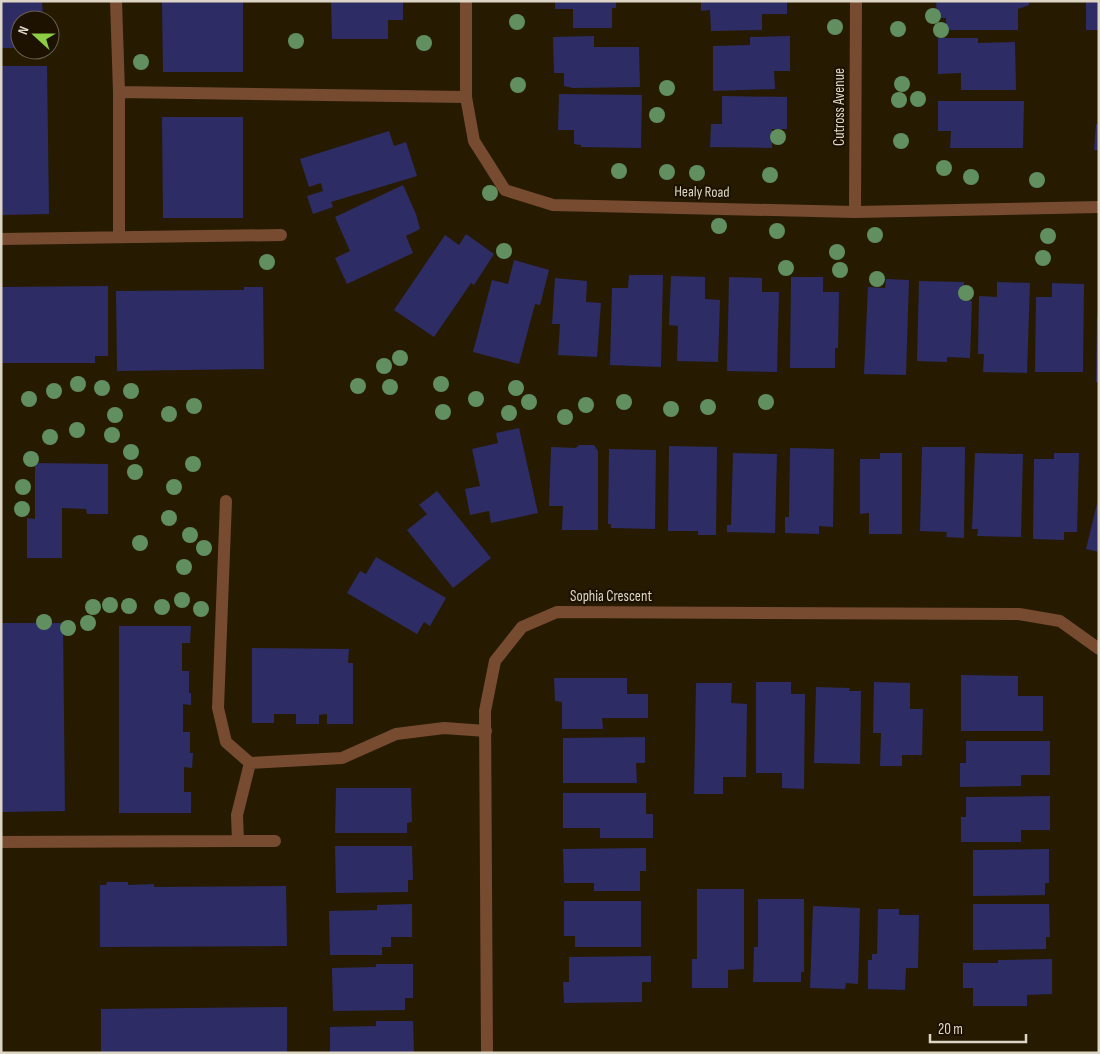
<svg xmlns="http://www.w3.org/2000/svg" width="1100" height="1054" font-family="'Sofia Sans Condensed',sans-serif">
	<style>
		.building { fill: #2e2c65 }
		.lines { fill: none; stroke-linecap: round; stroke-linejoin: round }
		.service { stroke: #764b30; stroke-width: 12 }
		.minor { stroke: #764b30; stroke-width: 12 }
		.tree { fill: #618f5f }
		.labels { text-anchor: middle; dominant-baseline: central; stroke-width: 4.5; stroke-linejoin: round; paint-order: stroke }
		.street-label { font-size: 15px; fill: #ddd6c6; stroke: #1d1200 }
	</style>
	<rect width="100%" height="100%" fill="#261b00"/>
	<!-- building -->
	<path class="building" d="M1 1H42L43 20H20V48H1Z
		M162 1H243V72H163Z
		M331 1H403V20H388V39H332Z
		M555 1H616V8H612V28H573V9H555Z
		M701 1H787V14H762V30L711 31 710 10 701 11Z
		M936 1H1029V5L1018 9V30H946V18H937Z
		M1086 1H1099V30H1086Z
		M594 36V47H639L640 87 573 88 564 86V73H554L553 37Z
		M790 36V71H774L775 89 713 91V46L750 45V37Z
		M938 38H978V43L1015 42 1016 90H961V73L938 74Z
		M1 66H47L49 214 1 215Z
		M559 94 642 95 641 148 581 147V145L574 144V130H558Z
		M722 96 787 97V129H772V148L710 147 711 124H722Z
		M938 101H1024L1023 148H950L951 131H938Z
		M162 117H243V218H163Z
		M1096 124 1099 125V150H1094Z
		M389 131 394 146 406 142 417 176 331 202 333 207 313 214 307 196 323 191 321 183 309 187 300 159Z
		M403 185 416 214 420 229 406 236 413 253 347 284 335 258 350 251 335 217Z
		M466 234 494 254 474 285 471 283 434 337 394 310 445 235 459 245Z
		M514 260 549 270 540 305 535 304 519 364 473 352 492 280 508 284Z
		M629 275H663L661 367 610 365 612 288H628Z
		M671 276 705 277V299L720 300 718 362 677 361 678 326 669 325Z
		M729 277 762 278V292H779L777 372 727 371Z
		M791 277H823V292H839L838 348H835V368H790Z
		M555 278 587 281 586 302 601 303 597 357 558 355 560 324H552Z
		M886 279 909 280 906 375 864 374 868 287 885 288Z
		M919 281 964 282 963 300 972 301 970 358 947 357V362L917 361Z
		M997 282 1030 283 1027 373 983 372 984 354H978L979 296 997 297Z
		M1052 283 1084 284 1083 372H1035L1036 297H1052Z
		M108 286V356H95V363H1V287Z
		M244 287H263L264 369 117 371 116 291 244 290Z
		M1097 317H1099V382H1096Z
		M519 428 538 513 491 523 489 511 470 515 465 489 480 486 472 449 498 443 496 433Z
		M579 445H594L598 451V530H562L563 506H549L551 447 576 448Z
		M669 446 717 447 716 535H698V531H668Z
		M922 447H965L964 538 946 537 947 532 920 531Z
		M790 448 834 449 833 527 819 526V534L785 533V517H789Z
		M609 449 656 450 655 529 611 528V524H608Z
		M733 453 777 454 775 533 727 532V525H731Z
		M880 453H902V534H869V513L860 514V459H880Z
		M975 453 1023 454 1021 537 977 536 978 529H972Z
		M1054 453H1079L1077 532H1064V540L1033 539 1034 459H1054Z
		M35 463 108 464V514H87L86 509 62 508V558H27V518L35 519Z
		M437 491 491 558 453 588 407 530 427 514 419 505Z
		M1098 500H1099V552L1086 549Z
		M376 557 446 598 430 626 424 622 417 634 347 593 360 571 366 574Z
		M1 623H63L65 811 1 812Z
		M119 626H191L190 643H182V671H189V693H191V705L183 704V732H190V753H193L192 768 184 767V792H191V813H119Z
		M252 648 349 649 348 663H353V724H327V714L319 715V724H296V714H274V723H252Z
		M961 675 1018 676V696H1043V731H961Z
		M554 678H627V694H648V718H602L603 729H562V702L555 701Z
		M756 682H791V694H805L804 789 782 788V773H756Z
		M874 682 910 683V709H923L922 755H902V766H880L881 733H873Z
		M696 683H732L731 703 747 704 746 777H723V794H694Z
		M816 687 850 688 849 691H861L860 764 814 763Z
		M645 737V763H636L637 783H563V738Z
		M966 741H1050V775H1021V786L960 787V763H966Z
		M336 788H411L412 822 407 823V833H335Z
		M563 793H646V814H653V838H600V828H563Z
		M1050 796V830H1021V842H961V817H966V797Z
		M335 846H412L413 880H408V892L336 893Z
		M646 848V871H640V891H594V883H564L563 849Z
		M1049 849V883H1045V895L973 896V850Z
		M107 882H128V885L154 884V887L286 886 287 946 100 947V885H106Z
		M697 889H744V969L728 970V988H692V959H697Z
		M758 899H804V972H801V982H753L754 947H758Z
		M564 901H641V947H575V936H564Z
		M412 904V937H391V947H382V955H330L329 911 377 910V905Z
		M973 904H1049L1050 937H1046V949L973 950Z
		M813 906 860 908 858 984 846 983 845 989 810 988Z
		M878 909H899V915H919L918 968H906L905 990 868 989V960H872V954H877Z
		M651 956V982H642V1002L564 1003 563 982H569V957Z
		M1052 959V994L1027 995V1006H973V988H963V963H998V960Z
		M376 964H413V998H405V1010L333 1011 332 968 376 967Z
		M287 1007V1053H101V1009Z
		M376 1021H413L414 1052 330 1053V1027L376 1026Z"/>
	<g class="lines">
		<!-- service -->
		<path class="service" d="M116 1 119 92 466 97
			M119 92V237
			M1 239 281 235
			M226 501 218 708 226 742 250 763 342 758 396 734 444 728 486 731
			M238 841H275
			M1 842 238 841 237 815 250 763"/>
		<!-- minor -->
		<path class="minor" d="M466 1V97L474 141 505 190 553 205 855 212 1099 207
			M855 212 856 1
			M487 1053 485 711 495 661 522 627 557 612 1019 614 1060 621 1099 649"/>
	</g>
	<!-- trees -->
	<g class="tree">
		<circle cx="933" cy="16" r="8"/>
		<circle cx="517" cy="22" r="8"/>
		<circle cx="835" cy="27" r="8"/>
		<circle cx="898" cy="29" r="8"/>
		<circle cx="941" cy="30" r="8"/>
		<circle cx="296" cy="41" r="8"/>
		<circle cx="424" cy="43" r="8"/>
		<circle cx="141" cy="62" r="8"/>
		<circle cx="902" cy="84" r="8"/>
		<circle cx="518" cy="85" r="8"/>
		<circle cx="667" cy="88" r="8"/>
		<circle cx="918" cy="99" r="8"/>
		<circle cx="899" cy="100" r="8"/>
		<circle cx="657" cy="115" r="8"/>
		<circle cx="778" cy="137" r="8"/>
		<circle cx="901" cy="141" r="8"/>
		<circle cx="944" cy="168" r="8"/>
		<circle cx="619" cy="171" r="8"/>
		<circle cx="667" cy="172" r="8"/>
		<circle cx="697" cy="173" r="8"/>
		<circle cx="770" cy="175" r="8"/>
		<circle cx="971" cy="177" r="8"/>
		<circle cx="1037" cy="180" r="8"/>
		<circle cx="490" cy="193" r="8"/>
		<circle cx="719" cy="226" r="8"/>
		<circle cx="777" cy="231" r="8"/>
		<circle cx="875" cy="235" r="8"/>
		<circle cx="1048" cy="236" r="8"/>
		<circle cx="504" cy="251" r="8"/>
		<circle cx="837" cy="252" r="8"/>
		<circle cx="1043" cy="258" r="8"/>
		<circle cx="267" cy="262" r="8"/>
		<circle cx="786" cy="268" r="8"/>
		<circle cx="840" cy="270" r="8"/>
		<circle cx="877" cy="279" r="8"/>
		<circle cx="966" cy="293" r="8"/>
		<circle cx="400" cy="358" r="8"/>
		<circle cx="384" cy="366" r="8"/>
		<circle cx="78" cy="384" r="8"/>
		<circle cx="441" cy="384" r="8"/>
		<circle cx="358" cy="386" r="8"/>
		<circle cx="390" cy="387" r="8"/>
		<circle cx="102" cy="388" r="8"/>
		<circle cx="516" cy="388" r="8"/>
		<circle cx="54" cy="391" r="8"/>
		<circle cx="131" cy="391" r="8"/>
		<circle cx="29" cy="399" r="8"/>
		<circle cx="476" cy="399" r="8"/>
		<circle cx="529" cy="402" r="8"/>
		<circle cx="624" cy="402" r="8"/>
		<circle cx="766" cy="402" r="8"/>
		<circle cx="586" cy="405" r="8"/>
		<circle cx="194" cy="406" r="8"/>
		<circle cx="708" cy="407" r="8"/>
		<circle cx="671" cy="409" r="8"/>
		<circle cx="443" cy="412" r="8"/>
		<circle cx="509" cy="413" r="8"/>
		<circle cx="169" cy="414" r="8"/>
		<circle cx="115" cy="415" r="8"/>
		<circle cx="565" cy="417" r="8"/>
		<circle cx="77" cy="430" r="8"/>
		<circle cx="112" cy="435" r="8"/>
		<circle cx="50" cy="437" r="8"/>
		<circle cx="131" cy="452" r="8"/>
		<circle cx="31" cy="459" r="8"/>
		<circle cx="193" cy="464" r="8"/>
		<circle cx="135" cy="472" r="8"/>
		<circle cx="23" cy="487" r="8"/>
		<circle cx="174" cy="487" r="8"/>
		<circle cx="22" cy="509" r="8"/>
		<circle cx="169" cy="518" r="8"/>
		<circle cx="190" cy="535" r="8"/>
		<circle cx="140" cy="543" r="8"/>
		<circle cx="204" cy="548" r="8"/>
		<circle cx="184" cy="567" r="8"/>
		<circle cx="182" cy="600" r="8"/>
		<circle cx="110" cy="605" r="8"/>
		<circle cx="129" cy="606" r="8"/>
		<circle cx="93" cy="607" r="8"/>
		<circle cx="162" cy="607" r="8"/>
		<circle cx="201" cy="609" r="8"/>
		<circle cx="44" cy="622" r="8"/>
		<circle cx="88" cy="623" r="8"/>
		<circle cx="68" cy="628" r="8"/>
	</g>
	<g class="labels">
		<!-- street labels -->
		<g class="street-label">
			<text transform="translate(839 107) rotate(-90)">Cutross Avenue</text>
			<text transform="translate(702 192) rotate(1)">Healy Road</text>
			<text x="611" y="596">Sophia Crescent</text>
		</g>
	</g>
	<!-- border -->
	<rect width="1100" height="1054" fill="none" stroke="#ddd6c6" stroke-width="5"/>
	<!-- north arrow -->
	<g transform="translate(35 35) rotate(291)"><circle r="24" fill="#1d1200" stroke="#6a604f"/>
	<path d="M0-4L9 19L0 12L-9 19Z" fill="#8dce44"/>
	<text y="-8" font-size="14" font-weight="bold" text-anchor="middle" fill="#ddd6c6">N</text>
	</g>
	<!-- scale -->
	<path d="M930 1034v8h96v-8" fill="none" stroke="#ddd6c6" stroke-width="2.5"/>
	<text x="938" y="1034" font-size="15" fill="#ddd6c6" stroke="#1d1200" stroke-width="4" paint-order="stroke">20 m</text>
</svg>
